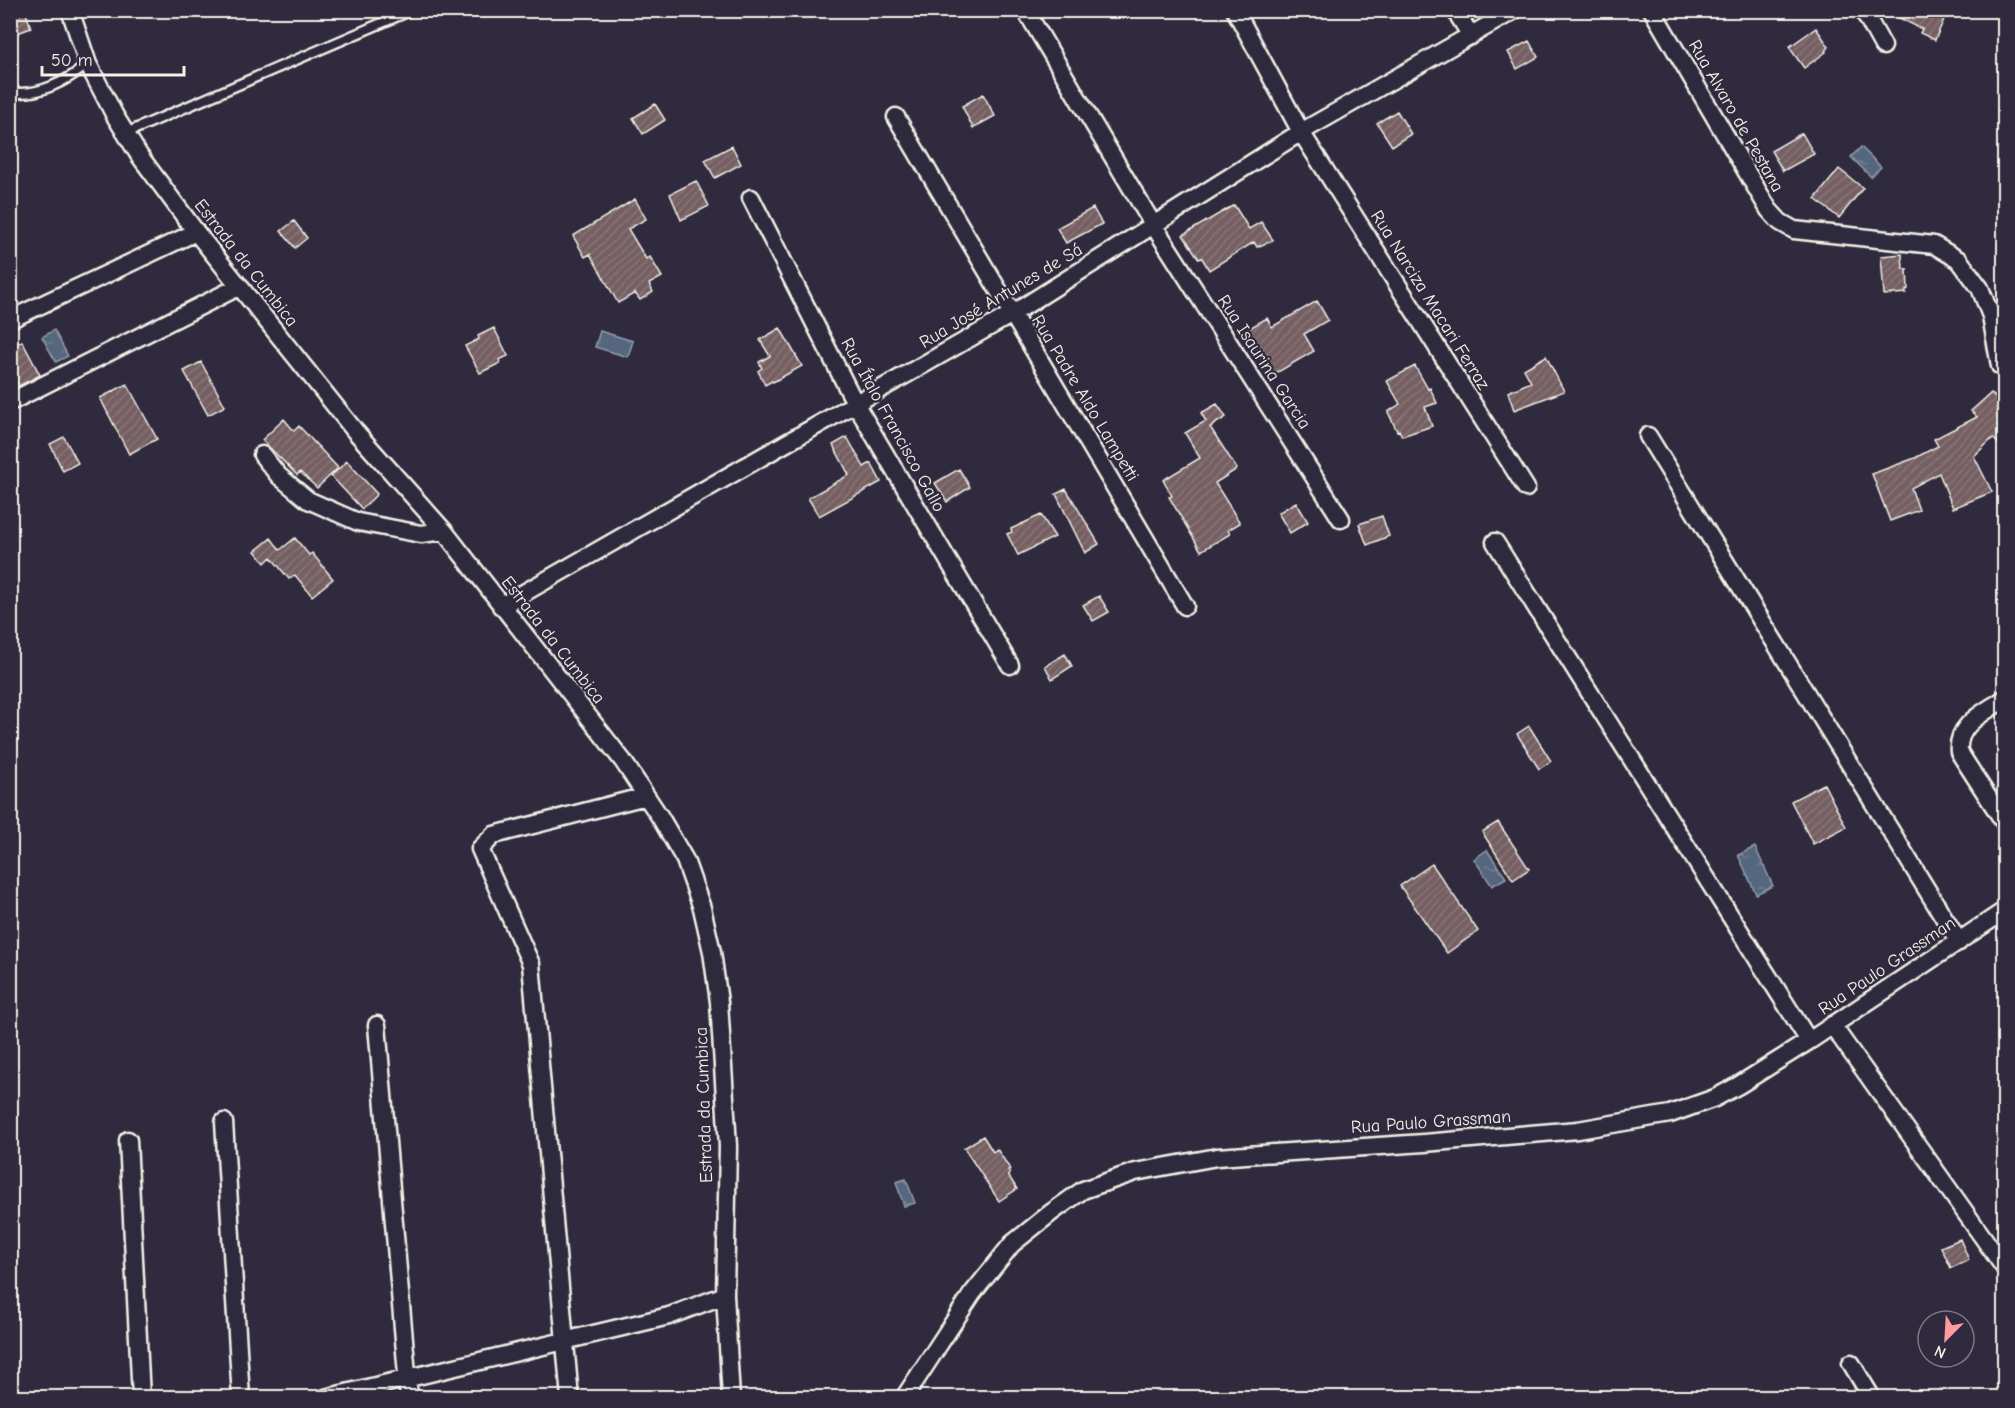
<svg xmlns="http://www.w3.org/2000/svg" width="2015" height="1408" font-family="'Comic Neue',sans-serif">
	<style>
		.water { fill: url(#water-ripples); stroke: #949ea9; stroke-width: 1.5 }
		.building { fill: url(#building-hatch); stroke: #f4f1e8; stroke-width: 1.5 }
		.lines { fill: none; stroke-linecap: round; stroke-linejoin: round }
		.lane-casing { stroke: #f4f1e8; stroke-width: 13 }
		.street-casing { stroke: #f4f1e8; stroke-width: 21 }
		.lane { stroke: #2f2a3d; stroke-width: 8 }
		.street { stroke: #2f2a3d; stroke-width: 16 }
		.labels { text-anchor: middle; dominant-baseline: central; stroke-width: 4.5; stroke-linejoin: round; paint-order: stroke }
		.street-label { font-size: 18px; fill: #f4f1e8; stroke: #2f2a3d }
	</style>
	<defs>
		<pattern id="water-ripples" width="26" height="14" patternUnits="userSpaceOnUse" patternTransform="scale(1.5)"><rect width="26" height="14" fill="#54667f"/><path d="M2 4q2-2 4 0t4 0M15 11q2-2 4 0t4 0" fill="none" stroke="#6d7c91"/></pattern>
		<pattern id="building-hatch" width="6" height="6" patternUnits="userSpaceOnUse" patternTransform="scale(1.5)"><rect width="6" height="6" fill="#745e62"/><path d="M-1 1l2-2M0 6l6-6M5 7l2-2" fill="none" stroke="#887678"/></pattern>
	</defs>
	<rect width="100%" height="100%" fill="#2f2a3d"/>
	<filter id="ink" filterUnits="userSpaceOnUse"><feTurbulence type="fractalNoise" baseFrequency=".0167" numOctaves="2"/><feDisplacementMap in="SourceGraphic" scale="12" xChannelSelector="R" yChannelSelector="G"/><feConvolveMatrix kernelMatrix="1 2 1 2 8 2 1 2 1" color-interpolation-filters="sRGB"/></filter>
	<g filter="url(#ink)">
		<!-- water -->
		<path class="water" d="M1861 147 1881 167 1871 177 1851 157Z
			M54 330 68 356 56 362 42 337Z
			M600 331 633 341 628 357 595 347Z
			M1755 847 1773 886 1756 894 1738 855Z
			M1487 850 1506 878 1492 886 1474 859Z
			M906 1179 915 1203 904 1206 896 1182Z"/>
		<!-- building -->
		<path class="building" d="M10 10H25L31 28 10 36Z
			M1883 10H1948L1935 40 1920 33 1922 29Z
			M1816 28 1829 47 1825 51 1826 52 1804 68 1789 47Z
			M1529 41 1538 57 1517 69 1508 52Z
			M983 94 995 116 973 128 962 106Z
			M655 104 665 120 643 134 633 118Z
			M1397 111 1411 134 1392 146 1377 123Z
			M1802 133 1814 154 1783 171 1771 151Z
			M732 146 741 164 715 178 705 160Z
			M1839 169 1863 188 1839 218 1815 199Z
			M696 181 709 206 681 220 670 194Z
			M635 199 646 219 628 229 646 259 650 257 662 277 649 284 653 292 640 300 635 293 618 303 590 254 585 257 573 236Z
			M1234 205 1249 229 1261 222 1273 240 1257 247 1254 242 1209 270 1202 258 1199 259 1183 235Z
			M1093 208 1102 224 1066 243 1057 228Z
			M294 221 307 238 295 248 281 231Z
			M1902 254 1903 269H1907L1908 289 1906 290V293L1884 295 1881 256Z
			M1317 301 1328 320 1304 334 1314 351 1271 376 1246 330 1267 318 1272 327Z
			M494 328 508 356 499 360 500 363 480 373 465 346 479 339 478 336Z
			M780 328 802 366 773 382 772 381 765 385 758 371 762 368 759 362 770 356 760 340Z
			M22 341 40 375 19 386 10 370V347Z
			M1546 356 1564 391 1514 410 1508 392 1531 382 1524 369Z
			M201 362 225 406 208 415 184 371Z
			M1415 366 1428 389 1430 388 1437 403 1425 407 1432 426 1402 436 1399 430 1397 431 1388 412 1400 404 1387 381Z
			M127 384 157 439 129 454 100 398Z
			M1991 393 2004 406V450L1993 438 1974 456 1992 492 1953 508 1939 473 1911 488 1919 510 1890 521 1872 474 1915 458 1938 446 1934 439 1977 417 1971 411Z
			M1217 404 1226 417 1210 427 1237 469 1215 483 1240 523 1228 530 1230 534 1201 551 1169 497 1172 496 1163 480 1200 458 1185 433 1206 421 1201 413Z
			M284 419 294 431 299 426 338 468 317 488 300 472 297 475 262 440Z
			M64 437 78 463 63 471 50 444Z
			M847 437 864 467 871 463 881 482 819 516 808 498 849 475 833 445Z
			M347 461 377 494 362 509 331 476Z
			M959 469 970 487 947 502 935 483Z
			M1066 489 1099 544 1085 553 1056 494Z
			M1296 502 1308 522 1290 533 1278 513Z
			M1041 515 1055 537 1018 555 1007 534 1012 532 1011 529Z
			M1382 516 1389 536 1367 545 1359 524Z
			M271 538 280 550 295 538 309 555 312 553 333 579 312 596 295 575 289 579 271 557 265 563 255 551Z
			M1099 596 1109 612 1093 621 1083 605Z
			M1065 654 1072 666 1052 679 1045 666Z
			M1529 726 1551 761 1539 769 1517 734Z
			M1824 784 1846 827 1813 844 1791 801Z
			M1498 822 1529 869 1513 880 1482 832Z
			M1432 864 1478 931 1447 953 1400 886Z
			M983 1136 993 1152 997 1149 1010 1169 1008 1170 1010 1174 1008 1175 1017 1189 999 1201 964 1148Z
			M1960 1239 1969 1260 1951 1268 1941 1247Z"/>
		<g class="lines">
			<!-- lane casing -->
			<g class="lane-casing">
				<path id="lane" d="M10 92C38 97 67 81 88 64
					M126 133 412 10"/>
			</g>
			<!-- street casing -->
			<g class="street-casing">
				<path id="street" d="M70 10 88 64 115 116 139 155 196 232 355 431 444 531 623 761 660 817 685 860 702 908 712 952 719 1002 728 1146 725 1295 731 1398
					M1235 10 1301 132 1526 488
					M1455 10 1471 36
					M1652 10 1769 210 1780 222 1794 230 1934 245 1959 260 1980 288 1991 316 2000 366
					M1863 10 1883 46
					M1029 16 1154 226 1341 519
					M896 117 1185 606
					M751 198 855 403 1010 665
					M11 319 196 232
					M10 402 240 286
					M1648 436 1959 942
					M262 455 279 476 308 500 358 522 421 534 444 531
					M1495 542 1809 1041
					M501 606 1012 314 1301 132 1515 10
					M2004 699C1984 713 1956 724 1959 752L2004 822
					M377 1025 409 1398
					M1832 1025 2004 1267
					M224 1122 241 1398
					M128 1140 141 1398
					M1851 1363 1872 1398
					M325 1398 669 1316 725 1295
					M570 1398 531 964 480 849 494 835 646 796
					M904 1398 972 1294 1012 1244 1052 1212 1083 1190 1135 1172 1217 1157 1424 1143 1578 1130 1670 1114 1715 1098 1739 1085 1809 1041 2004 911"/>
			</g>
			<!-- lane -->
			<use href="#lane" class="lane"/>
			<!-- street -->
			<use href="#street" class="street"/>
		</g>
	</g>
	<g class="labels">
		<!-- street labels -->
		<g class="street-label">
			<text transform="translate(1736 116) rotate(60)">Rua Alvaro de Pestana</text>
			<text transform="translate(246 263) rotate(52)">Estrada da Cumbica</text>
			<text transform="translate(1001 296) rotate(-31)">Rua José Antunes de Sá</text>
			<text transform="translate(1430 300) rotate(58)">Rua Narciza Macari Ferraz</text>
			<text transform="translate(1264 362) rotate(57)">Rua Isaurina Garcia</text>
			<text transform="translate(1085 398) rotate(59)">Rua Padre Aldo Lampetti</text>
			<text transform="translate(893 425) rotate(61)">Rua Ítalo Francisco Gallo</text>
			<text transform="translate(553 640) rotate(52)">Estrada da Cumbica</text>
			<text transform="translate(1887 966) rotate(-34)">Rua Paulo Grassman</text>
			<text transform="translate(704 1105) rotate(-92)">Estrada da Cumbica</text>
			<text transform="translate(1431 1122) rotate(-4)">Rua Paulo Grassman</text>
		</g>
	</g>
	<!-- margin -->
	<rect width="2015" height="1408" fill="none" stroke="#2f2a3d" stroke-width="36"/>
	<rect x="18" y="18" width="1979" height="1372" fill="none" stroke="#f4f1e8" stroke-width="2" filter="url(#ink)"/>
	<!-- north arrow -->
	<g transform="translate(1946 1339) rotate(204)"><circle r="28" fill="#2f2a3d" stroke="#7e7a81" stroke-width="1.5"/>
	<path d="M0-4.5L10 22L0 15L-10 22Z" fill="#ff9aa2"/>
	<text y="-9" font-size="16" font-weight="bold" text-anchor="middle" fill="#f4f1e8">N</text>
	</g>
	<!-- scale -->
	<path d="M42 66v9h142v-9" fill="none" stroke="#f4f1e8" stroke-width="3"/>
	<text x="51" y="66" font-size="18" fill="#f4f1e8" stroke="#2f2a3d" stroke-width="4.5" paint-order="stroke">50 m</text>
</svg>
